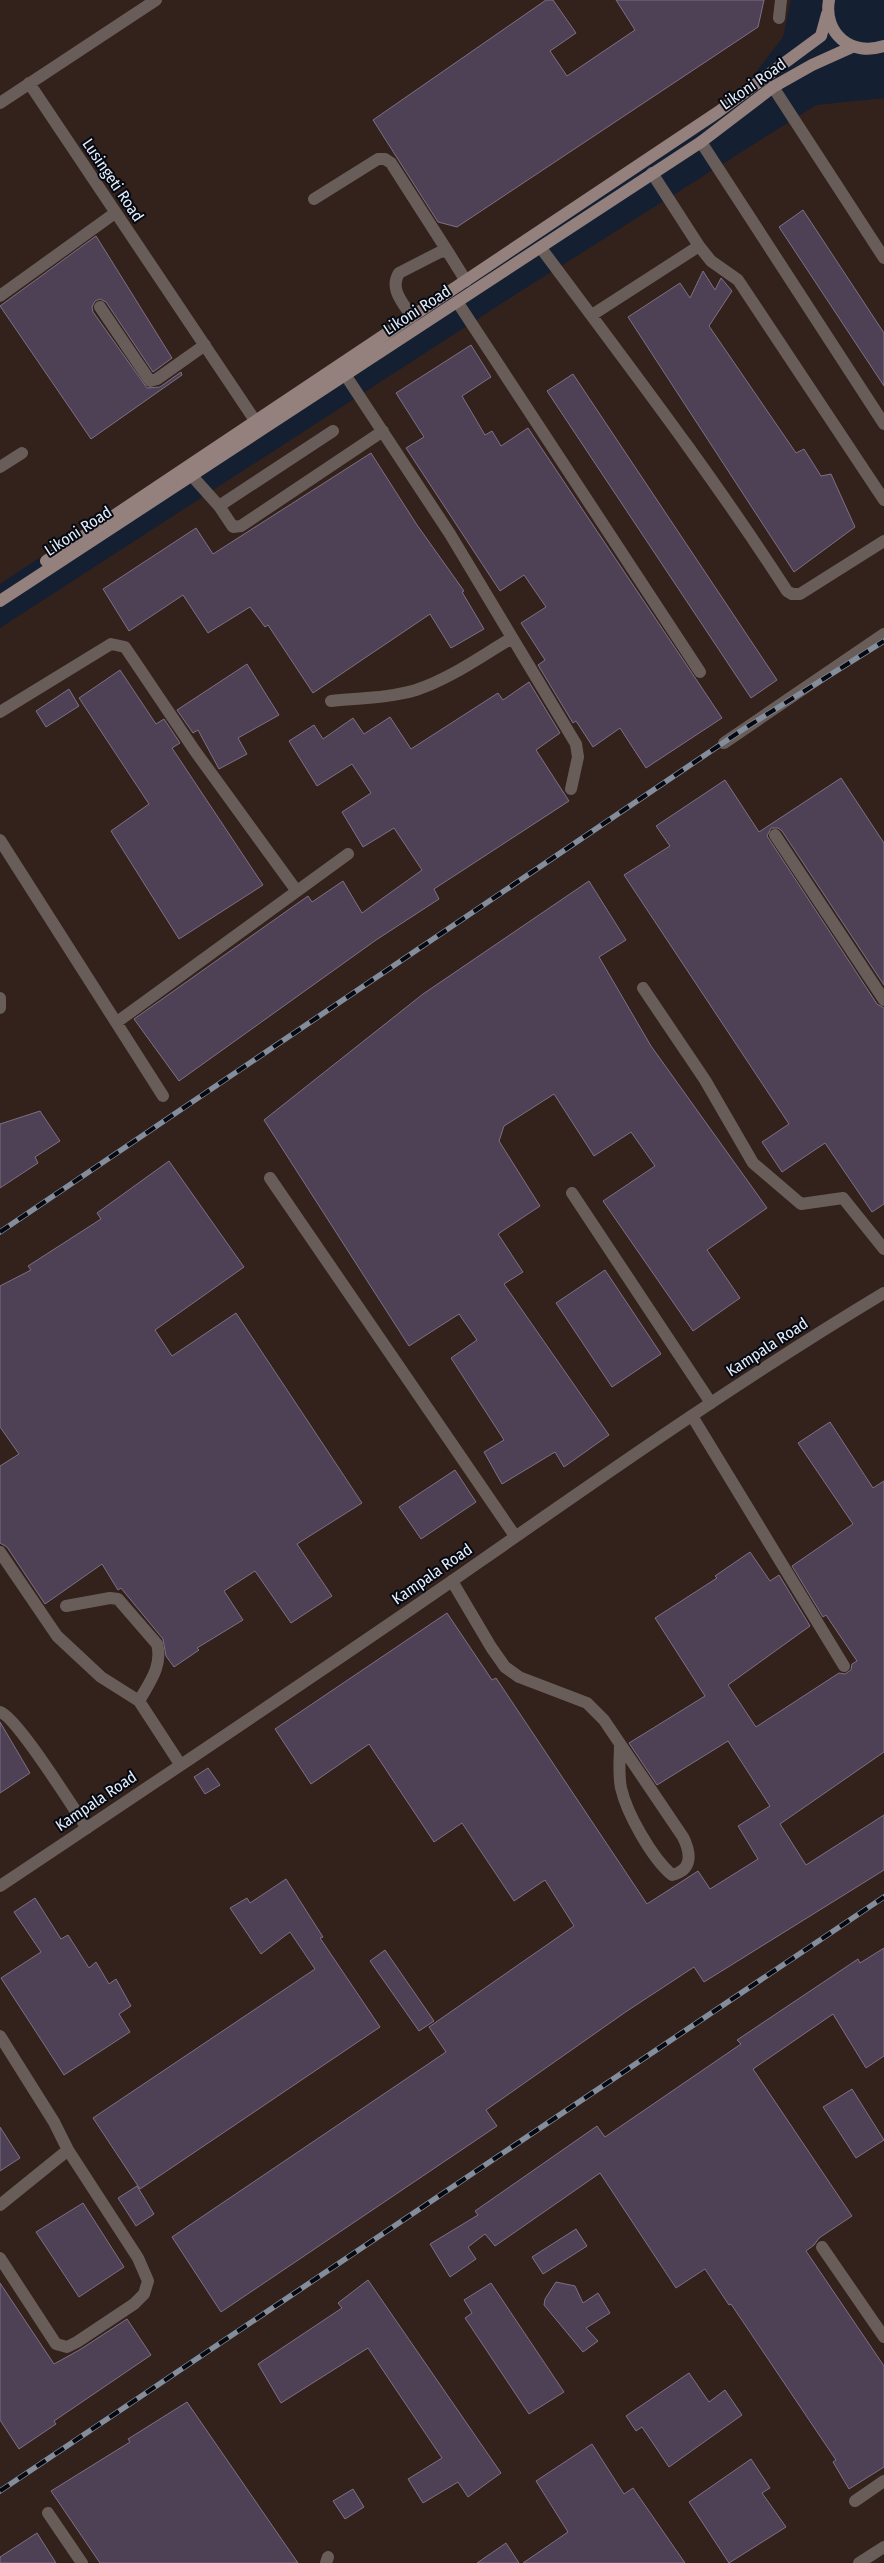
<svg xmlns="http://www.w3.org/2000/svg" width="884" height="2563" font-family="'Fira Sans Condensed',sans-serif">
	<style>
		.industrial { fill: #33211b }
		.building { fill: #4f4155; stroke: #7f6f85 }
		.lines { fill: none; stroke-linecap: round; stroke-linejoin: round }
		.lane { stroke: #695d5a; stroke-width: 12 }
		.street { stroke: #695d5a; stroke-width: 12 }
		.secondary { stroke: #94807c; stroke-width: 12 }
		.rail-casing { stroke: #838d9c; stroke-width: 5.5 }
		.rail { stroke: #050911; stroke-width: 4; stroke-dasharray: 11; stroke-linecap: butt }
		.labels { text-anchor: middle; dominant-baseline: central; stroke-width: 4; stroke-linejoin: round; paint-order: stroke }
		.street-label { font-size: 16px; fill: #e5edfa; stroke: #050911 }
	</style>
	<rect width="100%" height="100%" fill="#141f31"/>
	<!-- industrial -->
	<path class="industrial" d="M0 0H791L783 37 740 93 0 584Z
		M884 98V2563H0V628L510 298 816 105Z"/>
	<!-- building -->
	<path class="building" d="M546 0H553L576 33 550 51 567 76 635 30 616 0H764L758 27 457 227 438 222 373 120Z
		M803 210 884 333V386L779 227Z
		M96 236 172 358 153 372 106 302 100 299 95 301 92 307 93 312 147 388 160 387 181 372 182 375 91 439 0 306Z
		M703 271 715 290 721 278 732 291 709 326 796 453 804 449 821 476 831 474 855 527 794 572 628 317 680 283 690 298Z
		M471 345 491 377 462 396 485 435 492 431 501 446 528 428 722 718 646 768 620 728 593 747 576 721 573 723 538 665 545 660 521 623 546 607 524 575 500 591 406 448 424 437 396 393Z
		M573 374 777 680 751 698 547 391Z
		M371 453 417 525 464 591 462 592 484 629 451 648 430 614 313 693 268 625 265 627 250 607 208 633 183 595 129 631 103 589 196 528 213 554Z
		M247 664 279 715 238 738 247 754 219 769 198 730 193 733 177 710Z
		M120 670 156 724 164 719 180 743 172 748 263 885 179 939 111 831 149 804 79 698Z
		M529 682 560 733 536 750 569 801 434 889 439 899 376 940 179 1081 134 1019 308 896 312 902 343 881 362 913 422 870 394 828 363 847 342 812 371 793 352 764 317 786 289 741 314 725 323 739 353 718 364 734 390 717 411 749 498 693 503 700Z
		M69 689 79 706 46 727 36 711Z
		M841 778 884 843V985L782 831 778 828H771L767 836 877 1004 884 1008V1204L872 1212 825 1143 782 1172 762 1142 789 1124 624 875 670 846 656 826 725 780 759 832Z
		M589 881 626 940 599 957 651 1046 767 1208 707 1250 740 1298 693 1331 603 1201 655 1166 631 1132 594 1156 554 1094 504 1126 499 1141 540 1206 498 1234 523 1272 504 1284 609 1435 564 1467 555 1452 502 1484 484 1452 504 1440 451 1358 477 1340 459 1314 409 1346 264 1120 423 994Z
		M40 1111 60 1141 35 1157 38 1163 0 1188V1124Z
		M169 1161 244 1267 155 1330 172 1356 236 1313 362 1503 297 1544 332 1596 291 1623 255 1571 224 1591 243 1620 197 1648 199 1650 174 1667 166 1656 163 1639 121 1588 118 1590 102 1564 45 1604 7 1547 0 1543V1466L19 1454 0 1427V1286L31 1270 28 1266 101 1219 97 1213Z
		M605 1270 661 1354 612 1387 556 1303Z
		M830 1422 873 1488 884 1481V1752L780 1824 806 1865 884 1815V1870L704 1982 694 1967 627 2011 486 2110 497 2126 221 2312 172 2237 446 2052 429 2027 574 1926 545 1880 514 1901 462 1823 434 1842 369 1744 311 1784 275 1729 447 1613 492 1680 496 1678 647 1904 698 1871 710 1889 758 1859 738 1826 770 1806 728 1741 657 1785 629 1743 705 1696 655 1618 717 1578 715 1576 750 1552 770 1581 779 1575 810 1626 728 1685 756 1727 839 1673 845 1674 851 1670 852 1664 857 1661 826 1615 823 1617 792 1566 853 1524 798 1443Z
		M455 1470 476 1502 421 1539 399 1507Z
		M0 1722 30 1773 0 1793Z
		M208 1768 220 1785 205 1794 194 1777Z
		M286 1879 323 1937 320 1938 380 2027 140 2189 93 2118 315 1969 290 1932 261 1954 230 1908 247 1898 250 1903Z
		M35 1898 61 1939 68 1935 89 1968 96 1962 109 1984 116 1979 131 2006 119 2014 130 2032 64 2075 1 1978 41 1952 14 1912Z
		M884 1948V2056L866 2068 833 2014 753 2069 852 2216 819 2238 814 2245 806 2251 884 2366V2467L849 2489 833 2462 836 2460 731 2304 729 2305 705 2269 676 2288 600 2173 495 2246 485 2234 468 2247 476 2259 450 2277 430 2244 478 2215 475 2211 597 2126 605 2137 741 2044 737 2040 858 1959 860 1963Z
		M385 1950 434 2021 419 2031 370 1961Z
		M852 2089 884 2140 856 2158 823 2107Z
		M0 2127 20 2158 0 2171Z
		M137 2186 154 2214 136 2226 118 2198Z
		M83 2203 124 2267 79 2297 36 2232Z
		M576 2229 587 2246 543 2274 532 2257Z
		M368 2280 501 2473 468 2497 458 2482 423 2503 408 2479 442 2458 368 2348 281 2403 258 2364 342 2308 338 2303Z
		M556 2282 575 2286 583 2303 598 2293 610 2313 586 2328 598 2341 583 2352 544 2305 545 2299Z
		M0 2283 54 2364 81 2349 127 2319 151 2355 54 2421 56 2424 19 2449 0 2420Z
		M491 2283 564 2392 529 2414 465 2318 472 2313 464 2300Z
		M689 2373 709 2402 725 2390 742 2415 669 2467 642 2427 636 2431 626 2416Z
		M187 2402 298 2563H100L51 2491 130 2442 128 2439Z
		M592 2444 624 2494 633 2488 685 2563H523L568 2532 536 2481Z
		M751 2459 770 2488 762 2493 786 2527 729 2563 689 2502Z
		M353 2489 364 2507 345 2519 333 2501Z
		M37 2533 56 2563H0V2557Z
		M506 2543 519 2563H477Z"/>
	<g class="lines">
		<!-- lane -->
		<path class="lane" d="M779 18 781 0
			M29 83 256 422
			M773 87 884 258
			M0 103 156 0
			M701 142 884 424
			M652 173 699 246 711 261 738 280 884 500
			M314 199 378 159H385L391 163 448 252
			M541 248C625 361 711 473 787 591L792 594H800L884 541
			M0 296 115 213
			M458 303 700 672
			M100 307 150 381 157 379 205 345
			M592 315 699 246
			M412 317C403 303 389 289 399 273L442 251 448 252 466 281
			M346 376 450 534 576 744 578 757 571 789
			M0 467 22 453
			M192 476 219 506 333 431
			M219 506 233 527 241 526 383 431
			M331 701C360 698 389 698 416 690 450 679 481 656 512 638
			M0 712 111 644 125 647 195 751 296 890
			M724 743 884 634
			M775 835 884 1000
			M0 840 163 1096
			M643 988 705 1080 753 1163 801 1204 843 1198 884 1249
			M0 998V1008
			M117 1022 348 854
			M270 1178 515 1536
			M572 1193 711 1403
			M692 1416 844 1666
			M0 1552 57 1636 101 1677 139 1701 180 1764
			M452 1581 491 1647 505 1667 519 1677 587 1703 604 1720 683 1837C691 1853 693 1870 672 1875 652 1858 627 1814 621 1788 618 1773 620 1759 620 1744
			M66 1606 110 1598 118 1599 157 1644C163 1666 149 1683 139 1701
			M0 1712C17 1717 73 1808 87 1828
			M0 2036 54 2122 68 2150 0 2205
			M822 2247 884 2337
			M0 2258 56 2344 67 2347 77 2342 134 2304 144 2294 148 2281 138 2258 68 2150
			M855 2501 884 2481
			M48 2513 82 2563
			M326 2563 328 2557"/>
		<!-- street -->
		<path class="street" d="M0 1886C151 1785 303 1684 452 1581 594 1482 736 1382 884 1293
			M859 2563 884 2547"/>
		<!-- secondary -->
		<path class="secondary" d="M829 0C823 34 852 57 884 46
			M46 561 718 112 821 36 827 14
			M0 601 701 142 773 87 812 65 852 47"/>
		<!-- rail casing -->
		<g class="rail-casing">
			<path id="rail" d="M0 1232 742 730 884 641
				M0 2491 884 1897"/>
		</g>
		<!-- rail -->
		<use href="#rail" class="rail"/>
	</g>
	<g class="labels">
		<!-- street labels -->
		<g class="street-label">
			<text transform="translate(753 84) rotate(-35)">Likoni Road</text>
			<text transform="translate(113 180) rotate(56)">Lusingeti Road</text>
			<text transform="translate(417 310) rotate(-33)">Likoni Road</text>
			<text transform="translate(78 531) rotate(-33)">Likoni Road</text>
			<text transform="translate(767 1347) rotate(-33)">Kampala Road</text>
			<text transform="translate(432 1574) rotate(-35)">Kampala Road</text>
			<text transform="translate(96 1801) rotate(-34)">Kampala Road</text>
		</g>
	</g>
</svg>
